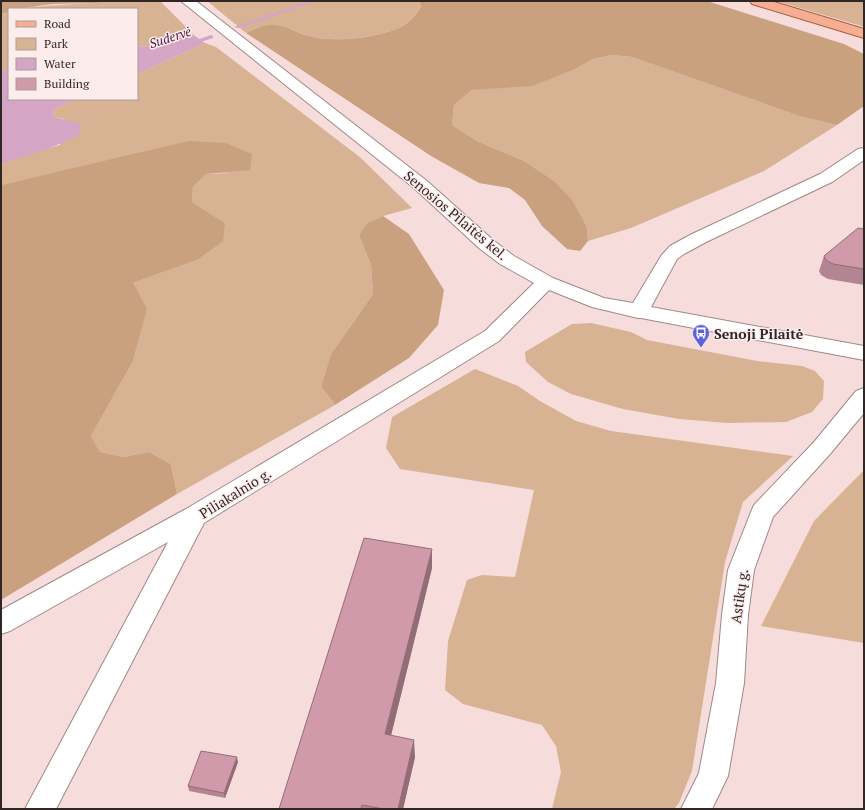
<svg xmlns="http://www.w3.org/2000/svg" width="865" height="810" font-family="'PT Serif',serif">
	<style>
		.green { fill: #d7b293 }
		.forest { fill: #caa17f }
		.water { fill: #d4a5c4 }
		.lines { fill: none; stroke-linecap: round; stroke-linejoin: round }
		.stream { fill: #d4a5c4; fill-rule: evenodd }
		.minor-casing { stroke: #9f8887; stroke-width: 2 }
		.primary-casing { stroke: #ad5b3d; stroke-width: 2 }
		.minor { fill: #fff; fill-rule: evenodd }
		.primary { fill: #f6ae92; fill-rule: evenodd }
		.wall { fill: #b38492 }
		.shaded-wall { fill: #926c77 }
		.building { fill: #d09aaa; stroke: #926c77 }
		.labels { text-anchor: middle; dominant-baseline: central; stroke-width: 3; stroke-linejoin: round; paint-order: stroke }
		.far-water-label { font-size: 13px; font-style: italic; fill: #4e1840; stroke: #fcedec }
		.street-label { font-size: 14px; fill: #302626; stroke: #fcedec }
		.poi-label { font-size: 14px; font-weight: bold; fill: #302626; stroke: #fcedec; text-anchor: start }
	</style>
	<rect width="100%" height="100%" fill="#f6dddc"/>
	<!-- green -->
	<path class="green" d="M119 1H160L195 36 149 46 137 47V9H22C55 3 87 5 119 1Z
		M207 1H419L421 7C415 15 409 23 399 28 376 38 333 43 309 36 292 32 289 24 269 25 261 25 253 30 246 33Z
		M776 1H864V27L858 25Z
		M9 12V66L1 73V14Z
		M205 43 216 47 361 158 412 208 383 216 367 223 359 235 371 265 373 294 331 354 321 386 335 405 177 494 171 464 149 452 123 457 100 452 91 436 132 363 133 283 197 260 225 223 192 202 193 187 206 174 231 173 90 165 1 185V164L33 152 60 145 64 119 54 117 53 110 75 99H137V74Z
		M613 55 632 57 802 117 837 125 764 171 631 228 588 241 587 228 522 160 477 141 452 125 454 105 472 90 492 88 575 69 593 59Z
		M591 323 631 332 647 340 757 361 802 366 815 371 824 381 823 399 812 412 786 422 727 423 679 419 623 409 571 394 548 382 526 362 525 352 572 324Z
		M475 369 518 386 540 401 576 421 611 431 793 456 743 502 725 562 692 771 679 803 674 809H552L561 772 556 746 542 725 463 704 445 690 448 641 467 580 482 575 515 577 534 490 400 469 386 448 392 417Z
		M864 470V643L761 626 814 521Z"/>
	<!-- forest -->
	<path class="forest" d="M1 1H119C98 4 77 3 55 4 39 5 25 9 9 9V12L1 14Z
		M419 1H707L844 44 864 54V106L837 125 802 117 632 57 613 55 593 59 575 69 532 86 472 90 454 105 452 125 477 141 522 160 555 182 572 200 587 228 588 241 580 251 567 249 542 226 525 200 509 188 479 183 431 156 246 33C253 30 261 25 269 25 289 24 292 32 309 36 333 43 376 38 399 28 409 23 415 16 421 7Z
		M189 141 226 143 252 154 250 170 206 174 193 187 192 202 225 223 223 241 197 260 133 283 147 309 132 363 91 436 100 452 123 457 149 452 171 464 177 494 1 600V185Z
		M383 216 409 234 444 290 438 325 409 358 335 405 321 386 331 354 373 294 371 265 359 235 367 223Z"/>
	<!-- water -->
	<path class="water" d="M195 36 205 43 137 74V47L149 46Z
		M9 66V99H75L53 110 54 117 81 124 79 135C54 148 27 155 1 164V73Z"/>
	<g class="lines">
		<!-- stream -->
		<path class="stream" d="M308 1H316L239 28 234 27Z
			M211 35 213 36V38L191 45 188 43Z"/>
		<!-- minor casing -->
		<g class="minor-casing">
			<path id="minor" d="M181 1H196L427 181 493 240 514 256 553 278 604 298 633 303 661 256 670 246 692 234 820 174 858 149 864 148V160L832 182 706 242 684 254 677 259 651 307 864 346V360L641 318H638L592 307 549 290 499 341 204 523 56 809H25L168 542 10 631 1 634V610L186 509 485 331 534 283 500 264 479 248 415 189Z
				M864 388V413L830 454 773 517 754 570 748 615 744 683 728 776 712 809H681L699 773 716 683 722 615 728 570 751 512 754 505 814 442 856 391Z"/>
		</g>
		<!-- primary casing -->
		<g class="primary-casing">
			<path id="primary" d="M750 1H771L864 29V38L752 4Z"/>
		</g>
		<!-- minor -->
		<use href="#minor" class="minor"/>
		<!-- primary -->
		<use href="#primary" class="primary"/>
	</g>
	<!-- wall -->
	<path class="wall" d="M864 229V285L828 279 821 275 819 271 824 256Z
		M432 549V568L391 735 415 757 403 809H279Z
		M238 762 225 798 189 791 188 786Z"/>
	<!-- shaded-wall -->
	<path class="shaded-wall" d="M432 549V568L387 752 385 734Z
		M414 740 415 757 403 809H398Z
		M237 757 238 762 225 798 224 793Z"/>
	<!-- building -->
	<path class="building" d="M858 228 864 229V269L833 264 826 260 824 256Z
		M364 538 432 549 385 734 414 740 398 809H384L362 805 361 809H279Z
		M201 751 237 757 224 793 188 786Z"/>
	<!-- icons -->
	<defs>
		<g id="bus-pin" transform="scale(0.9)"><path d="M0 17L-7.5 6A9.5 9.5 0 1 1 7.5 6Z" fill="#5d61d9" stroke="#fcedec"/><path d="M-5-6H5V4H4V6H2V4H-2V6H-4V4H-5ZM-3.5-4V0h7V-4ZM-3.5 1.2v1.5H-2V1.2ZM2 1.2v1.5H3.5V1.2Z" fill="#fff"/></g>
	</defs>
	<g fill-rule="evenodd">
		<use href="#bus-pin" x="701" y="333"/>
	</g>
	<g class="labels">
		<!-- far-water labels -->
		<g class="far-water-label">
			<text transform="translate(170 37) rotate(-18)">Sudervė</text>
		</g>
		<!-- street labels -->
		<g class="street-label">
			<text transform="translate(456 215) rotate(40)">Senosios Pilaitės kel.</text>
			<text transform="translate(235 493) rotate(-32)">Piliakalnio g.</text>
			<text transform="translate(739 596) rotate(-82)">Astikų g.</text>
		</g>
		<!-- poi labels -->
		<g class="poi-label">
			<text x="714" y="333">Senoji Pilaitė</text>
		</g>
	</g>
	<!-- border -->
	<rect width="865" height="810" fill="none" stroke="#302626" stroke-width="4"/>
	<!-- legend -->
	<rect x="8" y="8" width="130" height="92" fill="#fcedec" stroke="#aa9d9d"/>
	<rect x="16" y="21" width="20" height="6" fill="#f6ae92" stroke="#aa9d9d"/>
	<text x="44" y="28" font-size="12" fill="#302626">Road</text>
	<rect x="16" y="38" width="20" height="12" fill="#d7b293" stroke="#aa9d9d"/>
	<text x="44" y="48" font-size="12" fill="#302626">Park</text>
	<rect x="16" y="58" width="20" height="12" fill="#d4a5c4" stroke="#aa9d9d"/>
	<text x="44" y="68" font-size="12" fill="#302626">Water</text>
	<rect x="16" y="78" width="20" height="12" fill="#d09aaa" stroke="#aa9d9d"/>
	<text x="44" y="88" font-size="12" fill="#302626">Building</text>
</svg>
